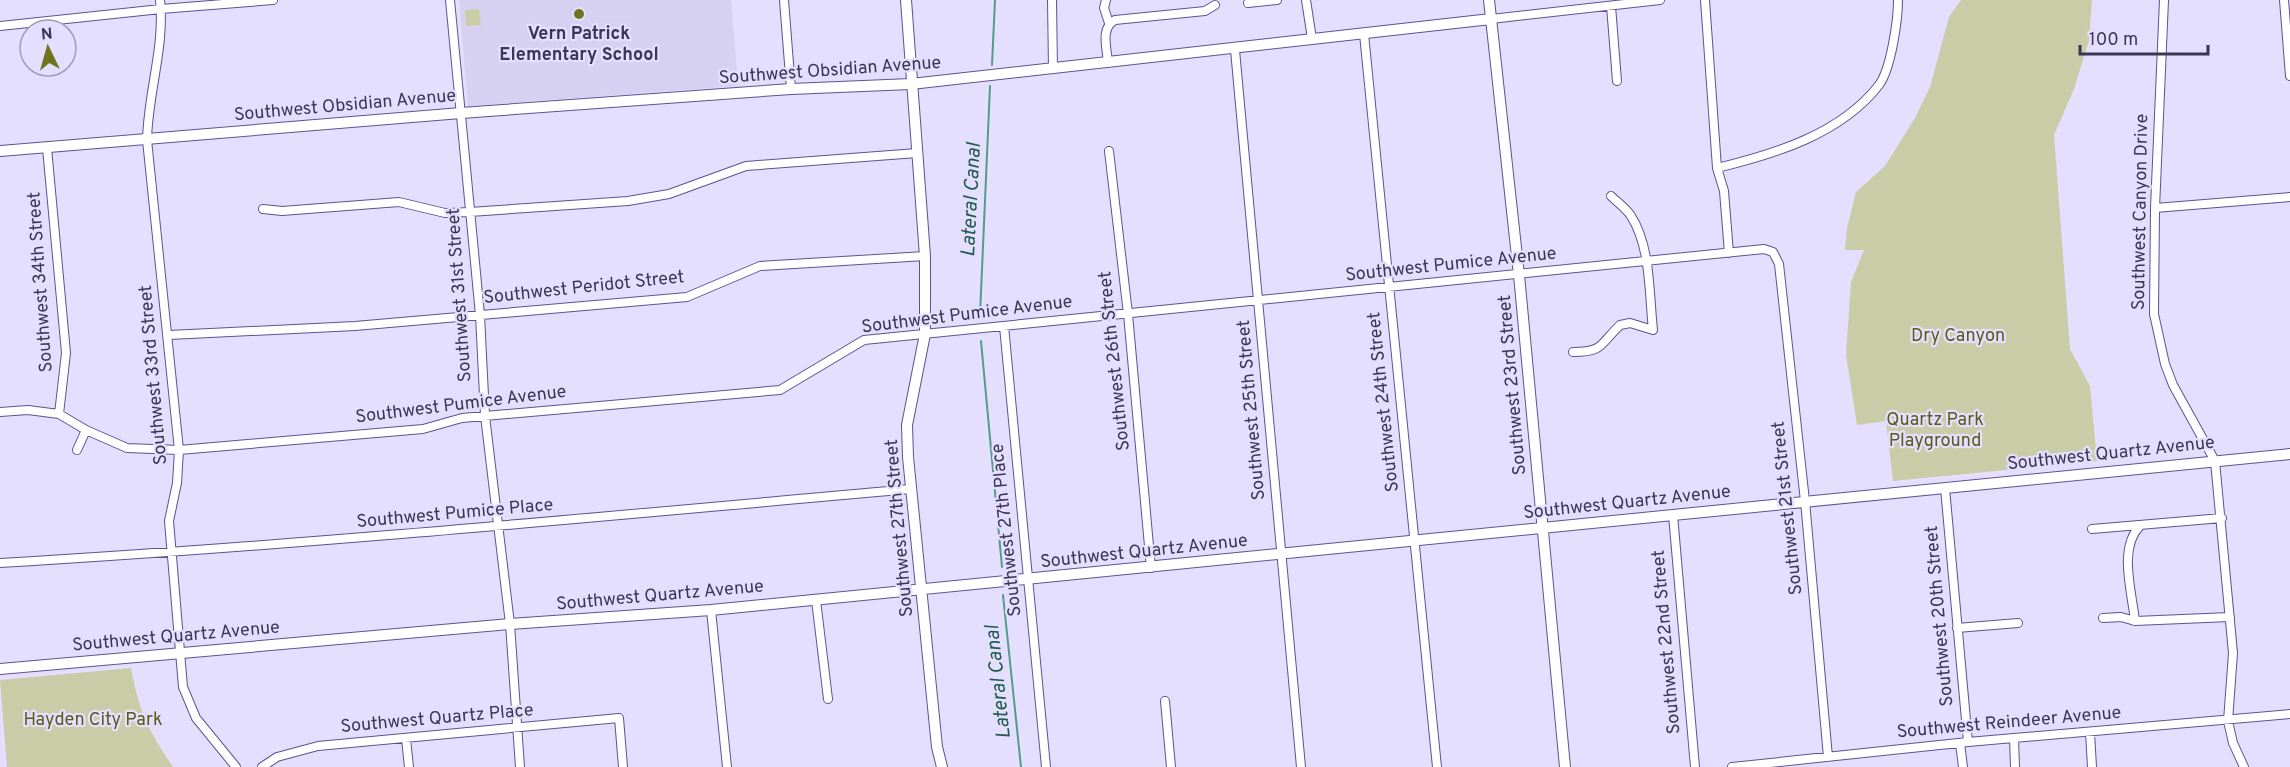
<svg xmlns="http://www.w3.org/2000/svg" width="2290" height="767" font-family="Overpass,sans-serif">
	<style>
		.built { fill: #d6d0f1 }
		.green { fill: #c8cca7 }
		.lines { fill: none; stroke-linecap: round; stroke-linejoin: round }
		.stream { stroke: #539c87; stroke-width: 2 }
		.street-casing { stroke: #605093; stroke-width: 10 }
		.secondary-casing { stroke: #605093; stroke-width: 12 }
		.street { stroke: #fff; stroke-width: 8 }
		.secondary { stroke: #fff; stroke-width: 10 }
		.poi-dot { fill: #6f741c; stroke: #e4dffe; stroke-width: 2 }
		.labels { text-anchor: middle; dominant-baseline: central; stroke-width: 4.5; stroke-linejoin: round; paint-order: stroke }
		.poi-label { font-size: 18px; font-weight: bold; fill: #3c3654; stroke: #e4dffe }
		.street-label { font-size: 18px; fill: #3c3654; stroke: #e4dffe }
		.park-label { font-size: 18px; fill: #575b17; stroke: #e4dffe }
		.water-label { font-size: 20px; font-style: italic; fill: #205b4b; stroke: #e4dffe }
	</style>
	<rect width="100%" height="100%" fill="#e4dffe"/>
	<!-- built -->
	<path class="built" d="M459 0H731L738 86 468 106Z"/>
	<!-- green -->
	<path class="green" d="M1961 0H2092L2089 40 2074 89 2054 135 2070 349 2090 386 2097 461 1893 481 1886 421 1857 425 1846 355 1851 282 1864 250H1845L1847 228 1856 192 1885 166 1915 118 1930 87 1949 17Z
		M479 9 481 25 466 26 465 10Z
		M131 668C139 712 149 731 173 767H7L0 680Z"/>
	<g class="lines">
		<!-- stream -->
		<path class="stream" d="M992 65 995 0
			M980 315 990 86
			M981 341 1002 567
			M1003 595 1021 767"/>
		<!-- street casing -->
		<g class="street-casing">
			<path id="street" d="M160 0C165 47 148 92 147 140L179 450 177 483 169 521 183 687 196 718 236 767
				M450 0 480 315 485 416 510 624 520 767
				M784 0 791 89
				M1052 0 1053 69
				M1106 0 1104 8 1109 23
				M1306 0 1312 39
				M1705 0 1717 168 1724 191 1729 253
				M2164 0 2155 208 2154 314 2165 364 2173 385 2215 461 2233 653 2228 721 2233 743 2244 767
				M2284 0 2290 76
				M1248 3 1277 0
				M1611 6 1617 81
				M1491 19 1660 0
				M0 26 161 9 273 0
				M1364 34 1437 767
				M1235 50 1301 767
				M1108 63C1107 48 1100 28 1115 20L1205 11 1215 5
				M47 148 66 353 59 414
				M1109 151 1128 314 1151 568
				M1717 168C1775 154 1841 134 1879 85 1891 69 1898 20 1898 0
				M2155 208 2290 197
				M263 209 282 211 399 202 445 213 470 212 628 201 669 194 746 166 917 153
				M1004 326 1046 767
				M169 335 355 326 687 297 760 266 925 256
				M1573 352C1604 352 1600 344 1620 325L1630 323 1653 330C1649 294 1651 247 1631 216 1626 208 1617 202 1611 196
				M0 412 28 410 59 414 86 430 127 448 179 450 423 429 462 418 780 390 864 340 1764 249 1773 252 1779 264 1805 501 1828 757
				M77 450 86 430
				M1945 488 1968 742
				M1673 515 1695 767
				M2092 529 2222 518
				M0 563C304 545 608 516 911 489
				M816 600 828 699
				M711 610 727 767
				M2103 618 2121 617 2135 621 2230 617
				M2135 621C2132 592 2118 548 2140 526
				M1957 628 2018 623
				M1165 701 1171 767
				M2090 732 2092 767
				M2014 738 2015 767
				M406 739 409 767
				M1960 743 1963 767
				M262 767 277 757 318 746 619 718 623 767
				M1732 767 1968 742 2290 714"/>
		</g>
		<!-- secondary casing -->
		<g class="secondary-casing">
			<path id="secondary" d="M906 0 925 256V334L907 425 908 457 937 747 942 767
				M1489 0 1519 275 1565 767
				M0 151 461 113 791 89 911 84 1491 19
				M0 669 510 624 711 610 2290 454"/>
		</g>
		<!-- street -->
		<use href="#street" class="street"/>
		<!-- secondary -->
		<use href="#secondary" class="secondary"/>
	</g>
	<!-- markers -->
	<circle class="poi-dot" cx="579" cy="14" r="6"/>
	<g class="labels">
		<!-- poi labels -->
		<g class="poi-label">
			<text x="579" y="34">Vern Patrick<tspan x="579" dy="21">Elementary School</tspan></text>
		</g>
		<!-- street labels -->
		<g class="street-label">
			<text transform="translate(830 71) rotate(-4)">Southwest Obsidian Avenue</text>
			<text transform="translate(345 106) rotate(-5)">Southwest Obsidian Avenue</text>
			<text transform="translate(2141 212) rotate(-89)">Southwest Canyon Drive</text>
			<text transform="translate(1451 265) rotate(-6)">Southwest Pumice Avenue</text>
			<text transform="translate(41 282) rotate(-94)">Southwest 34th Street</text>
			<text transform="translate(584 288) rotate(-6)">Southwest Peridot Street</text>
			<text transform="translate(460 295) rotate(-94)">Southwest 31st Street</text>
			<text transform="translate(967 315) rotate(-7)">Southwest Pumice Avenue</text>
			<text transform="translate(1115 361) rotate(-96)">Southwest 26th Street</text>
			<text transform="translate(154 375) rotate(-95)">Southwest 33rd Street</text>
			<text transform="translate(1513 385) rotate(-95)">Southwest 23rd Street</text>
			<text transform="translate(1384 402) rotate(-96)">Southwest 24th Street</text>
			<text transform="translate(461 405) rotate(-7)">Southwest Pumice Avenue</text>
			<text transform="translate(1252 410) rotate(-95)">Southwest 25th Street</text>
			<text transform="translate(2111 454) rotate(-6)">Southwest Quartz Avenue</text>
			<text transform="translate(1627 503) rotate(-6)">Southwest Quartz Avenue</text>
			<text transform="translate(1788 508) rotate(-96)">Southwest 21st Street</text>
			<text transform="translate(455 514) rotate(-5)">Southwest Pumice Place</text>
			<text transform="translate(900 528) rotate(-95)">Southwest 27th Street</text>
			<text transform="translate(1007 530) rotate(-96)">Southwest 27th Place</text>
			<text transform="translate(1144 552) rotate(-6)">Southwest Quartz Avenue</text>
			<text transform="translate(660 596) rotate(-5)">Southwest Quartz Avenue</text>
			<text transform="translate(1940 616) rotate(-95)">Southwest 20th Street</text>
			<text transform="translate(176 637) rotate(-5)">Southwest Quartz Avenue</text>
			<text transform="translate(1667 642) rotate(-95)">Southwest 22nd Street</text>
			<text transform="translate(437 719) rotate(-5)">Southwest Quartz Place</text>
			<text transform="translate(2009 723) rotate(-5)">Southwest Reindeer Avenue</text>
		</g>
		<!-- park labels -->
		<g class="park-label">
			<text x="1958" y="336">Dry Canyon</text>
			<text x="1935" y="420">Quartz Park<tspan x="1935" dy="21">Playground</tspan></text>
			<text x="93" y="720">Hayden City Park</text>
		</g>
		<!-- water labels -->
		<g class="water-label">
			<text transform="translate(972 200) rotate(-87)">Lateral Canal</text>
			<text transform="translate(999 682) rotate(-96)">Lateral Canal</text>
		</g>
	</g>
	<!-- north arrow -->
	<g transform="translate(48 48) rotate(355)"><circle r="28" fill="#e4dffe" stroke="#a19bba" stroke-width="1.5"/>
	<path d="M0-4.5L10 22L0 15L-10 22Z" fill="#6f741c"/>
	<text y="-9" font-size="16" font-weight="bold" text-anchor="middle" fill="#3c3654">N</text>
	</g>
	<!-- scale -->
	<path d="M2080 45v9h128v-9" fill="none" stroke="#3c3654" stroke-width="3"/>
	<text x="2089" y="45" font-size="18" fill="#3c3654" stroke="#e4dffe" stroke-width="4.5" paint-order="stroke">100 m</text>
</svg>
